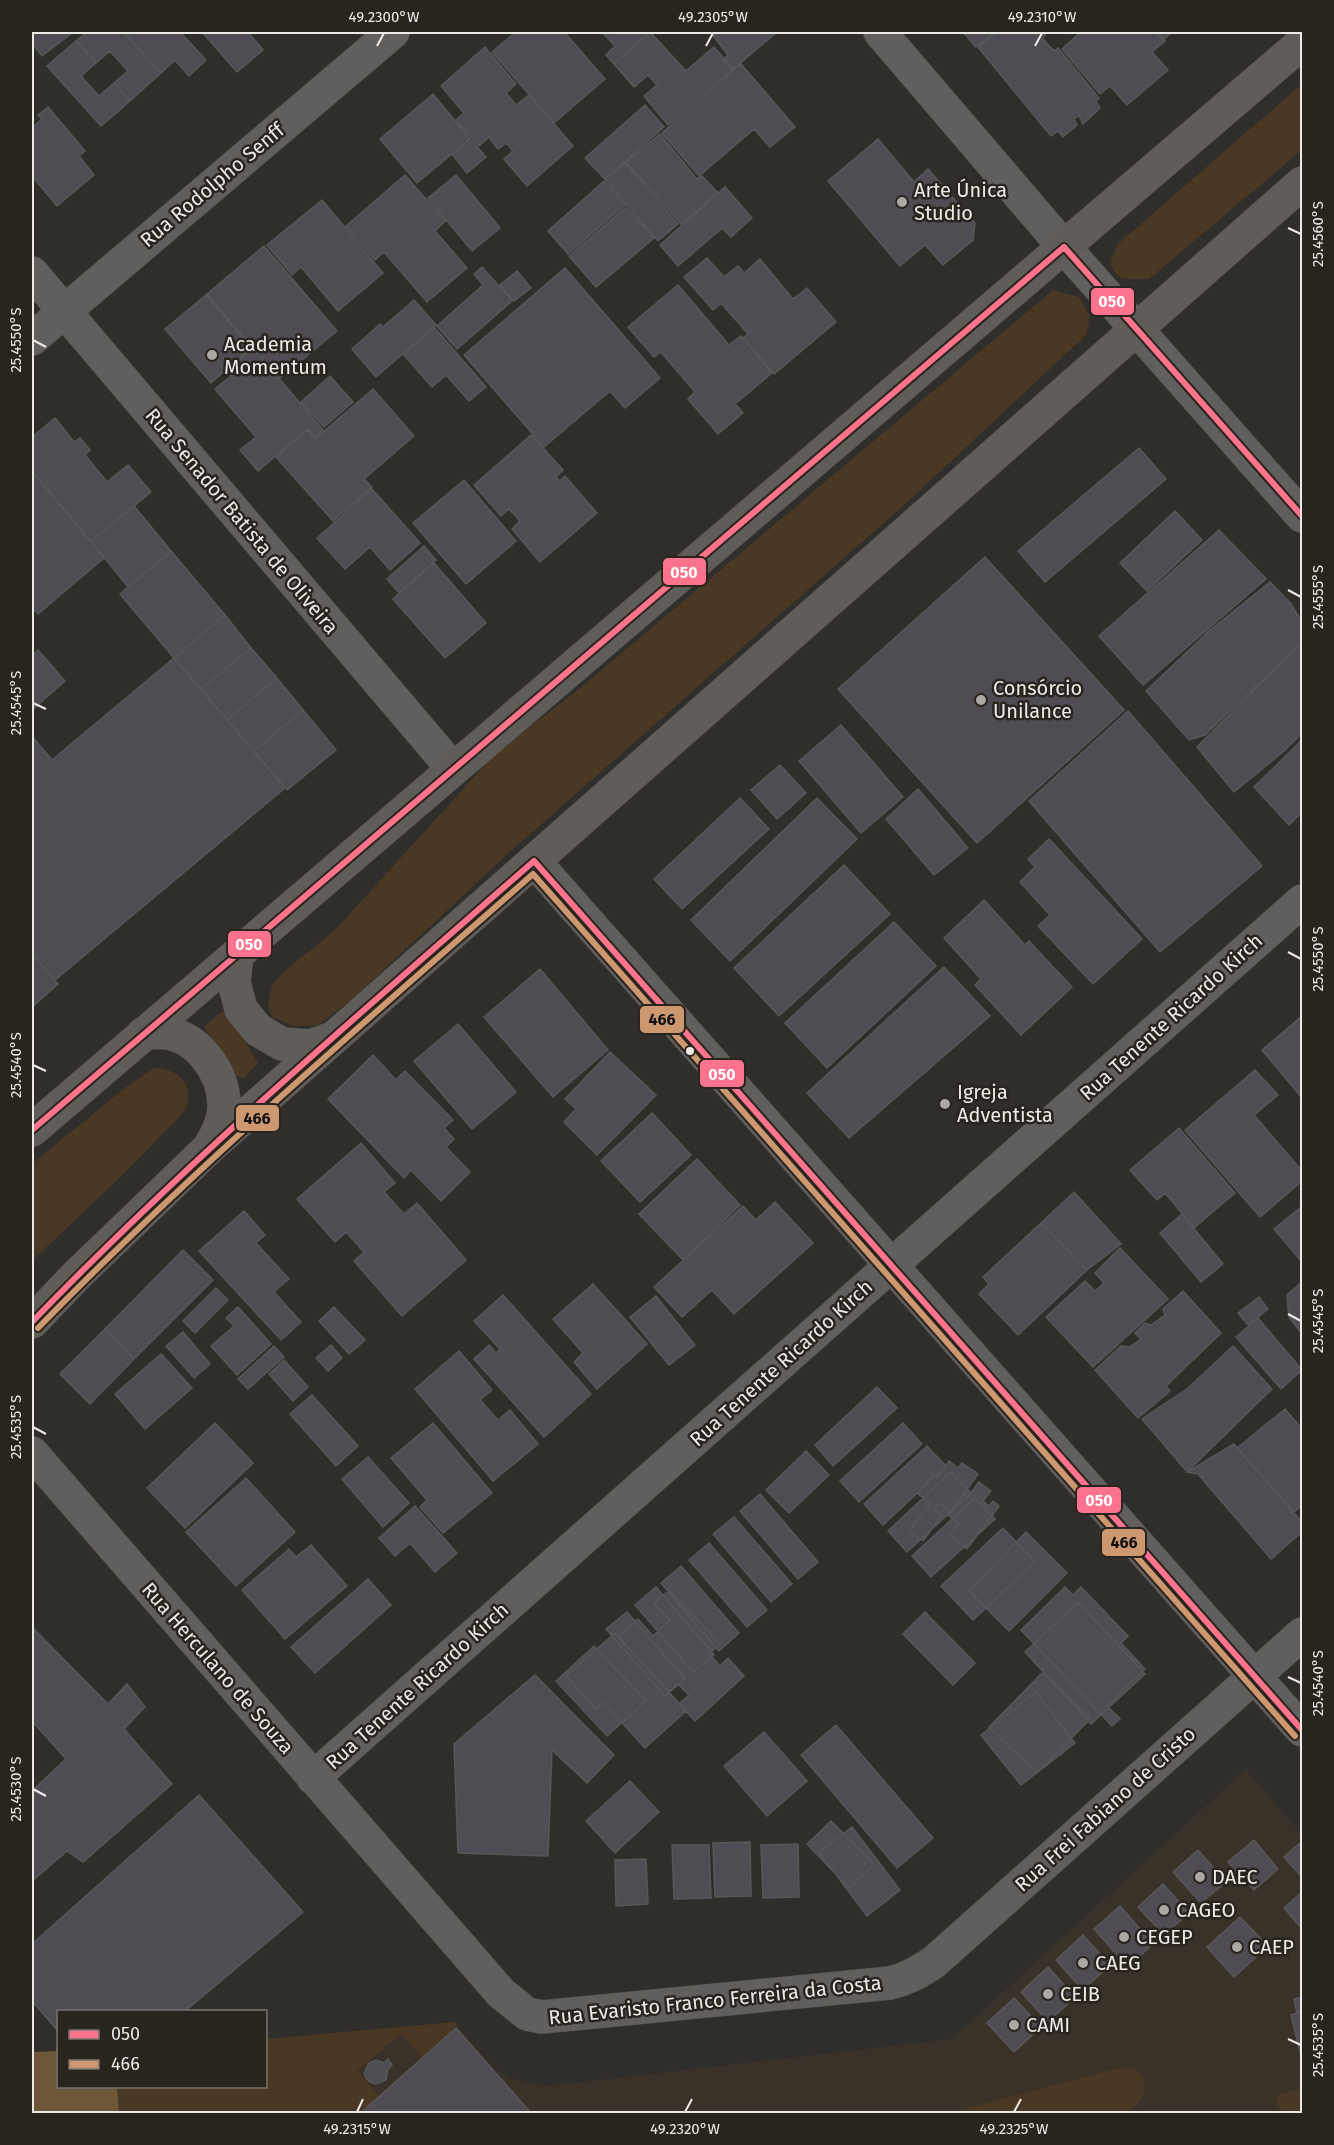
<svg xmlns="http://www.w3.org/2000/svg" width="1334" height="2145" font-family="'Fira Sans',sans-serif">
	<style>
		.built { fill: #3a3128 }
		.green { fill: #493823 }
		.forest { fill: #6e5739 }
		.building { fill: #4f4d53; stroke: #585758; stroke-width: 1.5 }
		.lines { fill: none; stroke-linecap: round; stroke-linejoin: round }
		.minor-casing { stroke: #4f4c4a; stroke-width: 34 }
		.tertiary-casing { stroke: #4f4c4a; stroke-width: 34 }
		.secondary-casing { stroke: #4f4c4a; stroke-width: 34 }
		.minor { stroke: #615f5d; stroke-width: 33 }
		.tertiary { stroke: #615f5d; stroke-width: 33 }
		.secondary { stroke: #605d59; stroke-width: 33 }
		.bus-1-casing { stroke: #29241e; stroke-width: 10 }
		.bus-2-casing { stroke: #29241e; stroke-width: 10 }
		.bus-1 { stroke: #fc738d; stroke-width: 6 }
		.bus-2 { stroke: #cd976f; stroke-width: 6 }
		.ticks { fill: none; stroke: #edeae6; stroke-width: 2 }
		.poi-dot { fill: #aba8a5; stroke: #29241e; stroke-width: 2 }
		.bus-dot { fill: #edeae6; stroke: #29241e; stroke-width: 2 }
		.labels { text-anchor: middle; dominant-baseline: central; stroke-width: 5; stroke-linejoin: round; paint-order: stroke }
		.street-label { font-size: 20px; fill: #edeae6; stroke: #29241e }
		.poi-label { font-size: 20px; fill: #edeae6; stroke: #29241e; text-anchor: start }
		.line-badge { stroke: #29241e; stroke-width: 2 }
		.badge-label { font-size: 16px; text-anchor: middle; font-weight: bold; fill: #fff }
		.pale-badge-label { font-size: 16px; text-anchor: middle; font-weight: bold; fill: #111 }
		.neatline { fill: none; stroke: #edeae6; stroke-width: 2 }
		.ticks-label { font-size: 15px; text-anchor: middle; fill: #edeae6 }
	</style>
	<rect width="100%" height="100%" fill="#302e2b"/>
	<!-- built -->
	<path class="built" d="M1246 1769 1302 1835V2113L32 2114 58 2086H266V2039L454 2022 496 2070 512 2079 546 2086 952 2039Z"/>
	<!-- green -->
	<path class="green" d="M1302 84V150L1149 279H1122C1107 265 1109 262 1118 244Z
		M1053 290 1079 297 1090 316 1086 335 902 507 512 850 351 1000 318 1025 294 1026 272 1017 268 1005 272 985 285 971 335 930 496 753 579 689Z
		M223 1011 230 1017 258 1063 244 1078 230 1074 204 1026Z
		M154 1068C176 1067 197 1086 185 1109 178 1121 163 1132 154 1143 115 1184 72 1222 32 1261V1164L126 1087Z
		M454 2022 458 2027 423 2058 401 2034 357 2071 379 2097 365 2109 368 2113H119L117 2087 266 2086V2039Z
		M1133 2068 1144 2077C1147 2095 1141 2102 1128 2113H950L1115 2069Z
		M1302 2088V2113H1283L1276 2102 1277 2095Z"/>
	<!-- forest -->
	<path class="forest" d="M58 2051V2086L117 2087 119 2113H32V2052Z"/>
	<!-- building -->
	<path class="building" d="M32 32H70L72 33 42 56 32 43Z
		M87 32H123L161 73 130 101 114 83 128 71 110 51 96 63 76 41Z
		M123 32H180L206 60 189 76 175 60 161 73Z
		M202 32H248L263 50 237 72Z
		M516 32H568L566 34 605 79 554 123 492 52Z
		M602 32H650L614 64 606 55 615 46Z
		M650 32 686 71 714 47 733 69 668 125 644 96 657 85 648 75 634 87 614 64Z
		M713 32H777L732 70 723 60 728 55 711 33Z
		M963 32H995L976 47Z
		M997 32H1042L1045 35 1042 38 1054 51 1058 48 1099 98 1096 101 1100 108 1083 124 1079 115 1074 119 1077 125 1063 137 1058 131 1051 136 978 47Z
		M1081 32H1156L1165 41 1152 52 1168 70 1127 105 1110 86 1100 94 1062 49Z
		M1156 32H1172L1163 40Z
		M76 41 96 63 81 76 99 96 114 83 130 101 101 126 47 66Z
		M485 47 516 84 506 93 516 105 529 95 573 146 527 186 504 159 513 151 506 143 498 149 489 137 479 146 456 120 464 113 441 86Z
		M741 64 795 127 770 147 754 129 699 176 662 133Z
		M433 94 470 139 417 183 380 139Z
		M645 105 664 127 605 179 585 158Z
		M48 107 85 151 79 156 94 175 57 206 32 176V128L42 119 38 115Z
		M660 134 697 179 702 176 718 193 681 224 626 162Z
		M470 139 486 157 467 173 452 154Z
		M878 139 914 182 928 169 975 223 973 240 943 265 925 245 900 266 828 181Z
		M625 163 678 224 658 241 605 179Z
		M405 175 445 221 435 231 467 268 427 302 384 252 375 260 346 226Z
		M456 175 500 228 472 251 428 198Z
		M604 181 625 205 568 254 548 231Z
		M725 187 752 218 731 237 722 228 678 266 660 245Z
		M322 200 383 273 338 311 301 267 292 275 267 245Z
		M626 207 654 238 596 287 569 256Z
		M264 246 337 331 279 379 207 294Z
		M707 258 724 277 738 266 744 273 760 259 793 299 807 288 836 322 774 374 743 338 748 334 721 303 713 310 684 277Z
		M482 267 512 301 457 349 437 326 483 285 474 274Z
		M565 268 660 378 625 408 610 391 544 447 464 355Z
		M517 271 531 288 514 301 500 285Z
		M678 285 729 345 741 336 772 373 735 404 743 413 718 434 688 399 695 392 661 352 654 357 628 327Z
		M206 295 251 348 211 383 165 329Z
		M414 300 436 325 376 377 352 349 380 324 383 327Z
		M434 327 486 387 469 401 446 375 432 387 404 355Z
		M253 348 323 430 315 437 308 429 258 471 240 450 256 437 215 389 231 376 227 370Z
		M330 376 353 402 324 427 301 402Z
		M373 389 414 436 364 479 372 487 333 521 276 457 307 430 315 439Z
		M55 418 74 442 80 438 90 450 85 455 107 482 128 465 151 492 91 541 32 471V437Z
		M531 435 563 470 556 477 560 481 565 476 597 513 540 562 512 529 520 521 509 509 501 516 474 485Z
		M1139 448 1166 479 1045 582 1018 551Z
		M32 471 104 558 38 614 32 607Z
		M464 480 516 541 466 584 413 523Z
		M372 489 420 543 390 570 370 547 345 569 317 538Z
		M134 506 171 551 128 587 91 541Z
		M1175 511 1202 540 1147 591 1120 563Z
		M1219 530 1266 579 1143 685 1099 636Z
		M424 546 436 560 399 593 387 579Z
		M171 551 225 615 174 658 120 594Z
		M985 557 1124 710 977 843 838 689Z
		M434 563 486 623 445 658 393 599Z
		M1270 582 1291 604 1302 622V642L1205 735 1189 740 1146 691 1209 631Z
		M225 615 251 648 201 689 174 658Z
		M1302 642V733L1284 751 1234 792 1197 747Z
		M251 648 277 678 227 720 201 689Z
		M38 650 65 681 32 710V656Z
		M174 658 285 788 55 980 32 954V736L52 760Z
		M277 678 303 710 254 751 227 720Z
		M303 710 336 750 287 790 254 751Z
		M1128 711 1262 866 1160 952 1029 801Z
		M841 725 903 797 861 833 799 761Z
		M1302 740V812L1289 825 1254 787Z
		M780 765 806 793 777 819 751 790Z
		M918 789 968 848 934 875 886 819Z
		M740 798 769 829 682 909 654 879Z
		M817 798 857 839 730 961 691 920Z
		M1049 839 1142 939 1093 984 1038 926 1050 915 1020 882 1035 867 1028 859Z
		M844 865 890 914 779 1016 734 968Z
		M984 900 1025 945 1029 941 1072 987 1021 1035 975 985 981 979 944 938Z
		M894 922 936 966 827 1068 785 1023Z
		M32 954 58 984 32 1007Z
		M944 967 990 1016 849 1138 807 1093Z
		M540 969 608 1050 553 1097 484 1017Z
		M1301 1017 1302 1019V1098L1262 1050Z
		M458 1024 516 1092 472 1129 414 1061Z
		M610 1052 656 1095 597 1155 564 1122 576 1109 565 1099Z
		M373 1055 396 1080 405 1071 453 1120 444 1128 454 1139 446 1147 470 1172 441 1201 411 1170 404 1178 328 1099Z
		M1255 1070 1278 1095 1254 1115 1302 1171V1181L1260 1217 1185 1130Z
		M652 1113 691 1155 640 1202 601 1161Z
		M1179 1128 1235 1193 1194 1228 1165 1193 1157 1200 1130 1170Z
		M361 1143 395 1183 384 1192 404 1214 417 1203 466 1260 402 1316 354 1261 364 1252 346 1232 335 1242 297 1199Z
		M697 1159 740 1205 683 1260 639 1214Z
		M1074 1192 1121 1244 1087 1270 1041 1223Z
		M775 1202 813 1243 734 1314 712 1290 682 1317 654 1287 743 1206 756 1220Z
		M1302 1206V1262L1274 1229Z
		M244 1211 265 1235 256 1243 289 1279 274 1292 301 1322 281 1340 199 1251Z
		M1182 1214 1223 1264 1201 1282 1160 1233Z
		M1041 1223 1087 1270 1018 1335 979 1294 989 1284 983 1277Z
		M1120 1248 1168 1299 1093 1367 1046 1317 1085 1281 1095 1291 1104 1283 1095 1273Z
		M183 1250 213 1280 134 1359 105 1329Z
		M1302 1282V1334L1289 1317 1287 1295Z
		M593 1284 647 1344 597 1389 574 1362 583 1353 553 1319Z
		M216 1288 228 1300 195 1333 183 1321Z
		M1183 1291 1221 1333 1166 1386 1170 1391 1138 1418 1095 1370 1121 1346 1130 1347 1141 1339 1135 1333 1145 1323 1151 1325 1165 1315 1163 1309Z
		M503 1295 591 1394 544 1437 474 1359 489 1345 496 1353 500 1349 474 1321Z
		M656 1296 695 1345 669 1365 630 1317Z
		M1259 1297 1268 1309 1248 1325 1238 1313Z
		M238 1307 271 1344 237 1375 211 1346 234 1326 226 1318Z
		M334 1307 365 1340 349 1354 319 1321Z
		M1258 1318 1302 1370 1281 1389 1236 1337Z
		M105 1329 134 1359 90 1404 60 1374Z
		M183 1332 210 1364 194 1378 166 1346Z
		M331 1345 342 1358 328 1371 316 1358Z
		M274 1346 284 1357 248 1389 238 1379Z
		M1233 1346 1272 1389 1187 1472 1142 1419 1187 1389Z
		M459 1351 492 1390 480 1400 498 1420 510 1410 538 1444 493 1481 415 1389Z
		M161 1354 192 1388 145 1429 115 1394Z
		M284 1360 308 1387 293 1401 269 1374Z
		M877 1387 897 1408 833 1466 815 1445Z
		M312 1395 358 1446 336 1466 290 1414Z
		M1285 1409 1302 1429V1505L1294 1512 1237 1448Z
		M215 1423 253 1463 185 1528 147 1488Z
		M433 1423 492 1493 443 1533 420 1507 427 1500 391 1458Z
		M903 1423 922 1444 859 1502 840 1481Z
		M1234 1444 1302 1522V1532L1271 1559 1198 1474 1187 1472Z
		M927 1446 946 1466 883 1525 864 1504Z
		M806 1451 829 1475 789 1513 766 1490Z
		M368 1457 409 1503 383 1527 342 1479Z
		M949 1461 958 1468 962 1463 978 1474 951 1512 939 1503 934 1510 942 1515 923 1541 909 1531 931 1503 918 1494 933 1473 937 1477Z
		M951 1472 971 1493 907 1552 888 1531Z
		M246 1478 295 1532 236 1586 186 1532Z
		M979 1482 991 1491 983 1501 989 1506 993 1501 999 1506 967 1549 950 1535 959 1524 948 1515 963 1494 967 1498Z
		M760 1494 818 1562 798 1579 740 1511Z
		M975 1498 995 1519 931 1577 912 1556Z
		M415 1506 457 1553 435 1572 410 1543 395 1556 379 1538Z
		M734 1517 792 1584 771 1602 713 1534Z
		M1003 1528 1035 1562 973 1620 941 1586Z
		M1026 1532 1067 1573 1009 1631 969 1591Z
		M709 1543 767 1610 747 1627 689 1560Z
		M311 1545 347 1586 285 1639 242 1590 289 1549 296 1557Z
		M681 1566 739 1633 719 1651 661 1583Z
		M368 1579 391 1605 315 1673 291 1647Z
		M656 1587 714 1655 693 1672 635 1605Z
		M1065 1587 1073 1595 1081 1587 1128 1636 1121 1643 1145 1669 1107 1706 1120 1719 1112 1726 1021 1630Z
		M669 1590 720 1644 709 1654 720 1666 728 1658 744 1676 695 1721 679 1704 689 1695 678 1684 669 1692 618 1637 638 1619 653 1636 670 1620 654 1604Z
		M1078 1602 1145 1674 1091 1724 1025 1652Z
		M627 1612 685 1679 665 1696 606 1629Z
		M925 1612 975 1663 953 1685 903 1634Z
		M32 1627 108 1704 127 1684 145 1707 124 1729 172 1784 83 1862 67 1851 32 1881V1791L66 1759 32 1721Z
		M615 1633 686 1711 645 1748 603 1702 596 1709 566 1676Z
		M594 1646 646 1701 607 1736 556 1681Z
		M1043 1672 1090 1719 1037 1773 989 1727Z
		M535 1675 614 1755 587 1783 552 1750 548 1856 458 1853 454 1744Z
		M1036 1692 1075 1743 1021 1785 981 1735Z
		M836 1725 933 1838 897 1868 801 1755Z
		M764 1732 807 1781 767 1816 724 1766Z
		M630 1781 659 1812 615 1853 586 1821Z
		M199 1795 303 1912 184 2012H58V2031L32 2001V1944Z
		M831 1821 874 1864 849 1888 807 1844Z
		M852 1827 900 1890 867 1916 819 1852Z
		M1254 1840 1278 1869 1254 1890 1228 1862Z
		M750 1842 751 1896 715 1897 713 1843Z
		M1301 1842 1302 1844V1877L1284 1857Z
		M798 1844 799 1897 763 1898 761 1845Z
		M672 1845H709L711 1898 674 1899Z
		M1198 1850 1226 1882 1201 1903 1173 1872Z
		M646 1859 648 1904 616 1906 615 1860Z
		M1163 1884 1189 1913 1164 1935 1138 1907Z
		M1302 1892V1929L1284 1908Z
		M1120 1906 1153 1944 1128 1967 1094 1929Z
		M1240 1917 1268 1946 1234 1977 1207 1947Z
		M1083 1935 1110 1965 1083 1990 1056 1960Z
		M1048 1967 1075 1997 1048 2022 1021 1992Z
		M1302 1997V2012L1297 2013 1294 1999Z
		M1014 1998 1041 2027 1014 2052 987 2023Z
		M1302 2012V2060L1291 2015Z
		M456 2028 532 2114H368L364 2110Z
		M388 2059 392 2065 388 2069 386 2080 376 2084 368 2081 364 2074 369 2063 376 2060 384 2063Z"/>
	<g class="lines">
		<!-- minor casing -->
		<g class="minor-casing">
			<path id="minor" d="M880 32 1064 247
				M32 273 453 769
				M32 339 393 32
				M32 1453 501 1993 527 2014 542 2017 890 1983C907 1979 919 1972 934 1962L1302 1634
				M313 1778 1302 901"/>
		</g>
		<!-- tertiary casing -->
		<g class="tertiary-casing">
			<path id="tertiary" d="M1064 247 1302 516
				M534 861 1302 1730"/>
		</g>
		<!-- secondary casing -->
		<g class="secondary-casing">
			<path id="secondary" d="M237 954 234 982 241 1009 258 1030 282 1044 310 1046 333 1038
				M143 1034C150 1033 159 1032 166 1033 198 1037 223 1072 224 1103 225 1119 218 1133 210 1146
				M32 1130 1302 43
				M32 1322 76 1276 209 1148 1302 183"/>
		</g>
		<!-- minor -->
		<use href="#minor" class="minor"/>
		<!-- tertiary -->
		<use href="#tertiary" class="tertiary"/>
		<!-- secondary -->
		<use href="#secondary" class="secondary"/>
		<!-- bus-1 casing -->
		<g class="bus-1-casing">
			<path id="bus-1" d="M32 1130 1064 247 1302 516
				M32 1322C190 1158 363 1011 534 861L1302 1730"/>
		</g>
		<!-- bus-2 casing -->
		<g class="bus-2-casing">
			<path id="bus-2" d="M38 1328C195 1167 365 1022 533 874L1295 1736"/>
		</g>
		<!-- bus-1 -->
		<use href="#bus-1" class="bus-1"/>
		<!-- bus-2 -->
		<use href="#bus-2" class="bus-2"/>
	</g>
	<!-- ticks -->
	<path class="ticks" d="M377 46 384 33M706 46 713 33M1035 46 1042 33M1288 228 1301 234M33 340 46 347M1288 590 1301 597M33 703 46 709M1288 952 1301 959M33 1065 46 1071M1288 1314 1301 1321M33 1427 46 1434M1288 1677 1301 1683M33 1789 46 1796M1288 2039 1301 2045M357 2112 363 2099M685 2112 692 2099M1014 2112 1021 2099"/>
	<!-- markers -->
	<g class="poi-dot">
		<circle cx="902" cy="202" r="6"/>
		<circle cx="212" cy="355" r="6"/>
		<circle cx="981" cy="700" r="6"/>
		<circle cx="945" cy="1104" r="6"/>
		<circle cx="1200" cy="1877" r="6"/>
		<circle cx="1164" cy="1910" r="6"/>
		<circle cx="1124" cy="1937" r="6"/>
		<circle cx="1237" cy="1947" r="6"/>
		<circle cx="1083" cy="1963" r="6"/>
		<circle cx="1048" cy="1994" r="6"/>
		<circle cx="1014" cy="2025" r="6"/>
	</g>
	<circle class="bus-dot" cx="690" cy="1051" r="5"/>
	<g class="labels">
		<!-- street labels -->
		<g class="street-label">
			<text transform="translate(212 185) rotate(-40)">Rua Rodolpho Senff</text>
			<text transform="translate(242 521) rotate(50)">Rua Senador Batista de Oliveira</text>
			<text transform="translate(1171 1017) rotate(-42)">Rua Tenente Ricardo Kirch</text>
			<text transform="translate(781 1363) rotate(-42)">Rua Tenente Ricardo Kirch</text>
			<text transform="translate(218 1668) rotate(49)">Rua Herculano de Souza</text>
			<text transform="translate(417 1686) rotate(-42)">Rua Tenente Ricardo Kirch</text>
			<text transform="translate(1105 1809) rotate(-42)">Rua Frei Fabiano de Cristo</text>
			<text transform="translate(715 2000) rotate(-6)">Rua Evaristo Franco Ferreira da Costa</text>
		</g>
		<!-- poi labels -->
		<g class="poi-label">
			<text x="914" y="190">Arte Única<tspan x="914" dy="23">Studio</tspan></text>
			<text x="224" y="344">Academia<tspan x="224" dy="23">Momentum</tspan></text>
			<text x="993" y="688">Consórcio<tspan x="993" dy="23">Unilance</tspan></text>
			<text x="957" y="1092">Igreja<tspan x="957" dy="23">Adventista</tspan></text>
			<text x="1212" y="1877">DAEC</text>
			<text x="1176" y="1910">CAGEO</text>
			<text x="1136" y="1937">CEGEP</text>
			<text x="1249" y="1947">CAEP</text>
			<text x="1095" y="1963">CAEG</text>
			<text x="1060" y="1994">CEIB</text>
			<text x="1026" y="2025">CAMI</text>
		</g>
	</g>
	<g class="line-badge">
		<rect x="1090" y="287" width="45" height="29" rx="6" fill="#fc738d"/>
		<rect x="662" y="557" width="45" height="29" rx="6" fill="#fc738d"/>
		<rect x="227" y="930" width="45" height="28" rx="6" fill="#fc738d"/>
		<rect x="639" y="1005" width="46" height="29" rx="6" fill="#cd976f"/>
		<rect x="699" y="1059" width="46" height="29" rx="6" fill="#fc738d"/>
		<rect x="235" y="1104" width="45" height="28" rx="6" fill="#cd976f"/>
		<rect x="1076" y="1486" width="46" height="28" rx="6" fill="#fc738d"/>
		<rect x="1101" y="1528" width="45" height="29" rx="6" fill="#cd976f"/>
	</g>
	<g class="badge-label">
		<text x="1112" y="307">050</text>
		<text x="684" y="578">050</text>
		<text x="249" y="950">050</text>
		<text x="722" y="1080">050</text>
		<text x="1099" y="1506">050</text>
	</g>
	<g class="pale-badge-label">
		<text x="662" y="1025">466</text>
		<text x="257" y="1124">466</text>
		<text x="1124" y="1548">466</text>
	</g>
	<!-- border -->
	<rect width="1334" height="2145" fill="none" stroke="#29241e" stroke-width="66"/>
	<!-- legend -->
	<rect x="57" y="2010" width="210" height="78" fill="#29241e" stroke="#77736e" stroke-width="1.5"/>
	<rect x="69" y="2030" width="30" height="9" fill="#fc738d" stroke="#77736e" stroke-width="1.5"/>
	<text x="111" y="2040" font-size="18" fill="#edeae6">050</text>
	<rect x="69" y="2060" width="30" height="9" fill="#cd976f" stroke="#77736e" stroke-width="1.5"/>
	<text x="111" y="2070" font-size="18" fill="#edeae6">466</text>
	<rect x="33" y="33" width="1268" height="2079" class="neatline"/>
	<g class="ticks-label">
		<text x="384" y="22">49.2300°W</text>
		<text x="713" y="22">49.2305°W</text>
		<text x="1042" y="22">49.2310°W</text>
		<text transform="translate(1318 234) rotate(-90)" y="5">25.4560°S</text>
		<text transform="translate(16 340) rotate(-90)" y="5">25.4550°S</text>
		<text transform="translate(1318 597) rotate(-90)" y="5">25.4555°S</text>
		<text transform="translate(16 703) rotate(-90)" y="5">25.4545°S</text>
		<text transform="translate(1318 959) rotate(-90)" y="5">25.4550°S</text>
		<text transform="translate(16 1065) rotate(-90)" y="5">25.4540°S</text>
		<text transform="translate(1318 1321) rotate(-90)" y="5">25.4545°S</text>
		<text transform="translate(16 1427) rotate(-90)" y="5">25.4535°S</text>
		<text transform="translate(1318 1683) rotate(-90)" y="5">25.4540°S</text>
		<text transform="translate(16 1789) rotate(-90)" y="5">25.4530°S</text>
		<text transform="translate(1318 2045) rotate(-90)" y="5">25.4535°S</text>
		<text x="357" y="2134">49.2315°W</text>
		<text x="685" y="2134">49.2320°W</text>
		<text x="1014" y="2134">49.2325°W</text>
	</g>
</svg>
